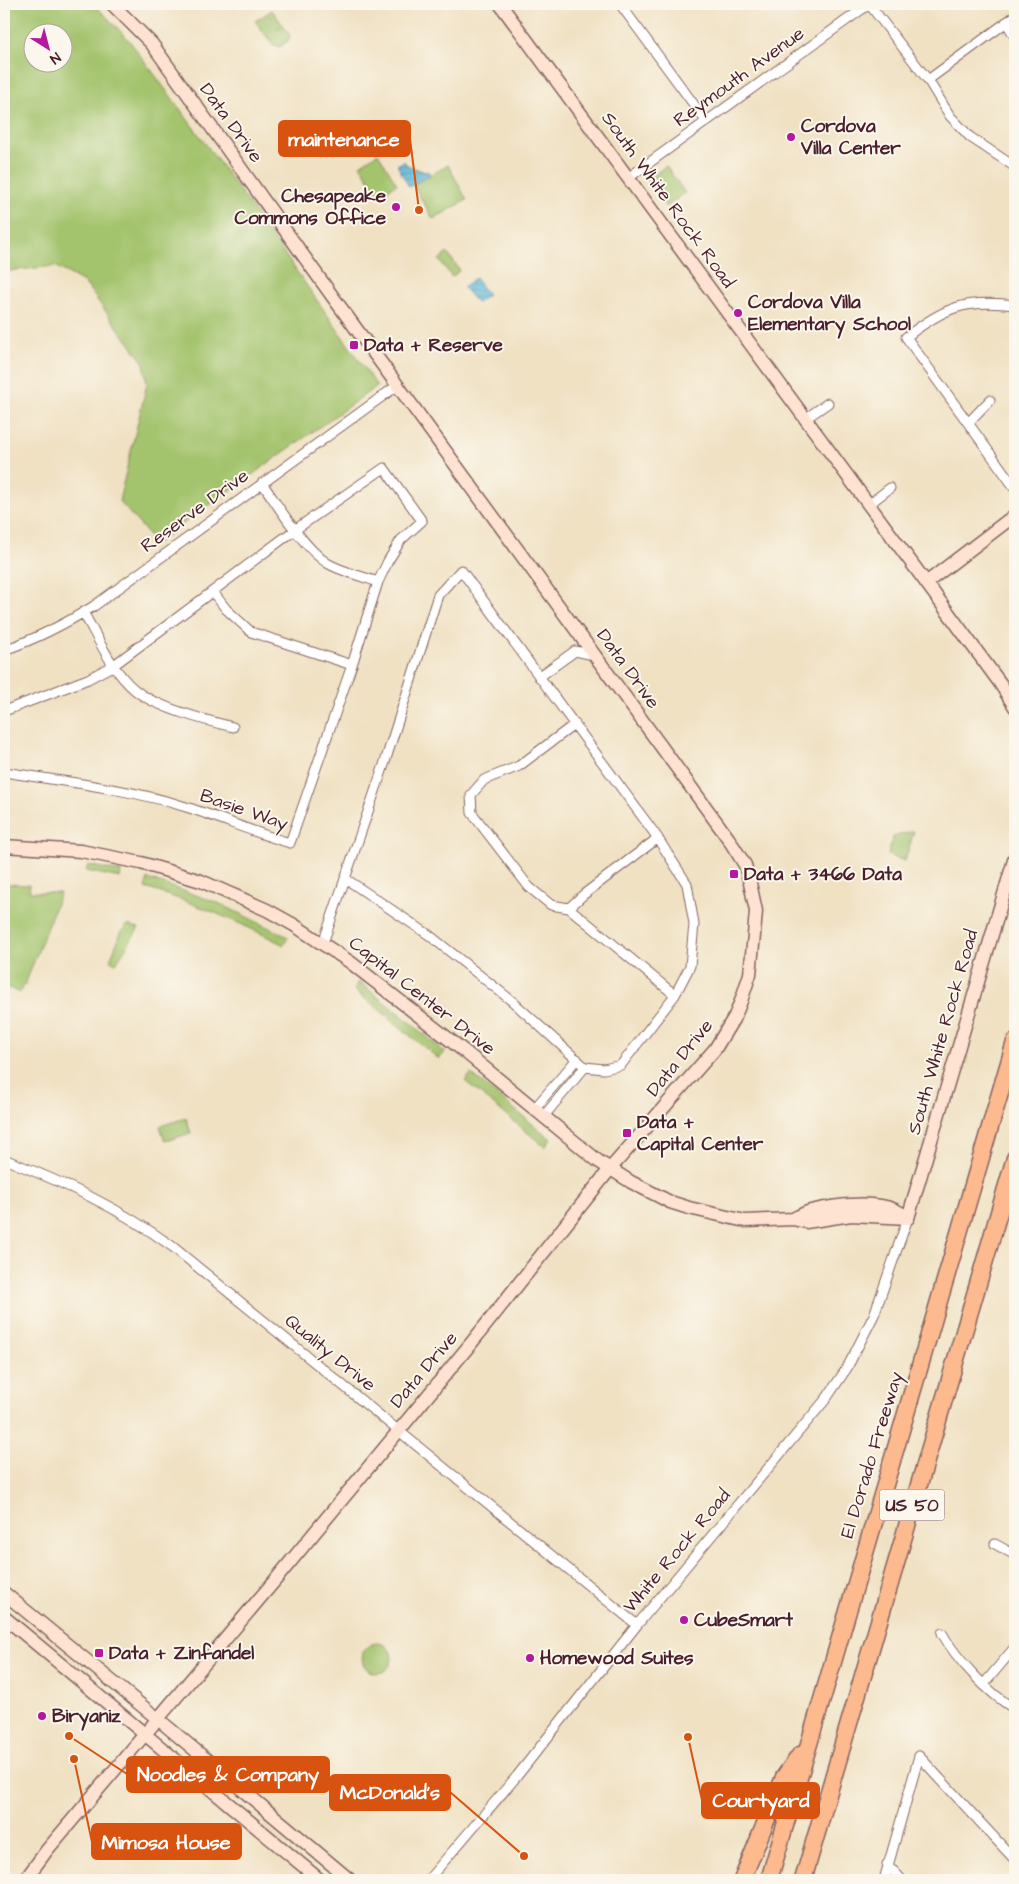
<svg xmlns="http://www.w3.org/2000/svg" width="1019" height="1884" font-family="'Architects Daughter',sans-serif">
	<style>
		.green { fill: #a3c36c; stroke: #76714c; fill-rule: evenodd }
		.park { fill: url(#park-crowns); stroke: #76714c }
		.water { fill: url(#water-rules); stroke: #526a81 }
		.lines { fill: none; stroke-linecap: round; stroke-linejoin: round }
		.street-casing { stroke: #846360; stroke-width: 11 }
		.secondary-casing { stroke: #846360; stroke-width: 15 }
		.highway-casing { stroke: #846360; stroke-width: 19 }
		.street { stroke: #fff; stroke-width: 9 }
		.secondary { stroke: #fee3d2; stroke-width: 12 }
		.highway { stroke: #fcba8e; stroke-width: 16 }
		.poi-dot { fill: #b5179e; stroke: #fbf7ec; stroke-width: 2 }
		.labels { text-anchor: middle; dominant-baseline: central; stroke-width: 4; stroke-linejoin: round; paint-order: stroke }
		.shield { fill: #fbf7ec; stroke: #7f6065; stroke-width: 1 }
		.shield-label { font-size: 18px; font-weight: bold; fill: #4a1f2b }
		.street-label { font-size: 19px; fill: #4a1f2b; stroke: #fbf7ec }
		.poi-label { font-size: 19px; font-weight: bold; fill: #4a1f2b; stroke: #fbf7ec; text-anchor: start }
		.leader { fill: none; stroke: #d8530f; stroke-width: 2 }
		.callout-dot { fill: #d8530f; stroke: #fbf7ec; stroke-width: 2 }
		.callout { fill: #d8530f; stroke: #d8530f; stroke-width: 2 }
		.callout-label { font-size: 20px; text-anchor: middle; font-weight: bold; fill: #fff }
	</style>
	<defs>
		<pattern id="park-crowns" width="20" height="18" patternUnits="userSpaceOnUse" patternTransform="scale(1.25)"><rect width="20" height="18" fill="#a3c36c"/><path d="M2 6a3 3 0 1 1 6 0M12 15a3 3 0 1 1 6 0" fill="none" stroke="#879e59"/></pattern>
		<pattern id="water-rules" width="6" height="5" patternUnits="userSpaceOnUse" patternTransform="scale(1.25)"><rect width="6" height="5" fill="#59b5d7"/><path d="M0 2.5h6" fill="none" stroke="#4c93af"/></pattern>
	</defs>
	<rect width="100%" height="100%" fill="#fbf7ec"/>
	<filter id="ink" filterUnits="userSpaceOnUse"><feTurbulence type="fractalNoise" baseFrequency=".02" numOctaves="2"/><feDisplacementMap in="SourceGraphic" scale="10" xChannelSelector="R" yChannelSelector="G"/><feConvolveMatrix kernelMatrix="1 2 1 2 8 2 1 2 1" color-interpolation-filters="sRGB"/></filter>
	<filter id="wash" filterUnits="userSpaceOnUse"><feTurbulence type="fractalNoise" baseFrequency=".0096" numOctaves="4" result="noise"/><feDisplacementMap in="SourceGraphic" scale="20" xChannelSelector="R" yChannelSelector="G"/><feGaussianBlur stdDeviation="1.12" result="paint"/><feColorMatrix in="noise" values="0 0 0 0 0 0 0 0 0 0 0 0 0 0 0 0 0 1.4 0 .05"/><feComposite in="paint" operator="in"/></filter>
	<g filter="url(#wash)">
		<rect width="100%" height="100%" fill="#f0e1c3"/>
		<!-- green -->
		<path class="green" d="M4 4H94L128 39 169 94 253 209 377 386 156 543 119 501 147 384 144 363 84 282 55 266 9 271 4 273ZM62 32V62H32V32Z
			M378 153 397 184 379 195 360 165Z
			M448 165 467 200 433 219 413 185Z
			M666 166 685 193 666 207 647 180Z
			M447 253 460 270 452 277 439 260Z
			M914 831 905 861 888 855 893 837Z
			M88 865 121 872 120 878 86 871Z
			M148 879 216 902 288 937 284 945C239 922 193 902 145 888Z
			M7 884 29 885 30 892 60 893 25 985H23L20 993 4 986V888Z
			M127 925 139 928 116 963 110 960 122 930Z
			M359 982 393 1009 387 1016 354 990Z
			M395 1010 445 1052 439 1059 388 1018Z
			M471 1074 551 1139 545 1147 465 1081Z
			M186 1118 191 1133 165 1141 160 1126Z
			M362 1658a15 15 0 1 1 30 0a15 15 0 1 1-30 0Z"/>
		<!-- park -->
		<path class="park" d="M272 10 290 35 289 40 280 47 273 45 255 21Z"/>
		<!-- water -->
		<path class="water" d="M404 161 407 165 425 172 428 171 430 174 409 187 397 165Z
			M475 278 488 295 477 303 463 287Z"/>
	</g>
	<g filter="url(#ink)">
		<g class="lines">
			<!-- street casing -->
			<g class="street-casing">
				<path id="street" d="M620 4 706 121
					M1006 22 1015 37
					M928 80 1015 16
					M628 178 869 4 928 80 950 116 970 137 1015 167
					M1015 305C965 299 945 307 906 337L1015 488
					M805 419 828 403
					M968 423 990 400
					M262 483C279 507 303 547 327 563 342 572 362 576 378 582
					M868 505 890 488
					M213 592 226 609 251 632 352 665
					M83 612C98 638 112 671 135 690 157 708 204 720 233 727
					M4 650C36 639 65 624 94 606L398 385
					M539 677 575 651 594 655
					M4 711 88 679 114 665 296 529 384 468 422 521 401 540 388 561 378 582 352 665 290 843C255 833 221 818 186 807 127 788 65 782 4 772
					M658 838 583 895 569 908 675 995
					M569 908 551 905 529 887 472 813 471 795 484 780 519 766 575 724
					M323 943 385 762 438 595 461 570 655 834 687 884 694 924 690 966 675 995 621 1065 604 1069 585 1067 512 1001 429 935 346 879
					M534 1109 577 1059
					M543 1117 585 1067
					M4 1159C67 1184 118 1207 173 1247L637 1625
					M995 1544 1015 1555
					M942 1633C956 1659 989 1694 1015 1709
					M984 1684 1015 1647
					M919 1756 1015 1860
					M887 1864 902 1880
					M428 1880 517 1776 637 1625 826 1399 847 1368 874 1315 908 1218
					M884 1880 919 1756"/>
			</g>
			<!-- secondary casing -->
			<g class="secondary-casing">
				<path id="secondary" d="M500 4 1000 683 1015 707
					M926 583 1015 515
					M4 846 81 851 141 863 201 881 267 910 294 925 350 962 464 1051 598 1161 631 1182 670 1202 689 1208 745 1221 793 1219 806 1222 851 1215 908 1218
					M908 1218 1015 857
					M793 1219C799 1216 804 1213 811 1211 833 1205 882 1199 902 1214
					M4 1593 158 1719 350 1880
					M4 1617 320 1880
					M25 1880 47 1850 277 1578 473 1341 610 1169 715 1049 735 1016 741 1001 750 974 754 935 756 911 750 883 745 865 728 838 330 293 152 44 112 4"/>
			</g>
			<!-- highway casing -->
			<g class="highway-casing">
				<path id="highway" d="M742 1880 784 1777 800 1755
					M769 1880 1015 1042
					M803 1880 1015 1158"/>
			</g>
			<!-- street -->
			<use href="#street" class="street"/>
			<!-- secondary -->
			<use href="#secondary" class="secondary"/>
			<!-- highway -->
			<use href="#highway" class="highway"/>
		</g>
	</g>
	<!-- markers -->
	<g class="poi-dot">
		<circle cx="791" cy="137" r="5"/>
		<circle cx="396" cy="207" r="5"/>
		<circle cx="738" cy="313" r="5"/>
		<rect x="349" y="340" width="10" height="10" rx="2.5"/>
		<rect x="729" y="869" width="10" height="10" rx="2.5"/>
		<rect x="622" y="1128" width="10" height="10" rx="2.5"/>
		<circle cx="684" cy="1620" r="5"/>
		<rect x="94" y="1648" width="10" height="10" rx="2.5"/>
		<circle cx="530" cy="1658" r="5"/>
		<circle cx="42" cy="1716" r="5"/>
	</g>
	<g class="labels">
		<!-- shield labels -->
		<rect class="shield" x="879.5" y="1489.5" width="65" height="31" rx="4"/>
		<g class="shield-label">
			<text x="912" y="1505">US 50</text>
		</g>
		<!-- street labels -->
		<g class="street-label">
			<text transform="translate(739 77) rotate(-36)">Reymouth Avenue</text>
			<text transform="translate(231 123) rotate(54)">Data Drive</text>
			<text transform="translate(668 200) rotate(54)">South White Rock Road</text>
			<text transform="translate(195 511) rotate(-36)">Reserve Drive</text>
			<text transform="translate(628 669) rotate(54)">Data Drive</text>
			<text transform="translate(244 810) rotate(19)">Basie Way</text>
			<text transform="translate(422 996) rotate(38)">Capital Center Drive</text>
			<text transform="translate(943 1032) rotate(-74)">South White Rock Road</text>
			<text transform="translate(680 1058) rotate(-51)">Data Drive</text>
			<text transform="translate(330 1353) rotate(39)">Quality Drive</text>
			<text transform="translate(424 1370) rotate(-50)">Data Drive</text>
			<text transform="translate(872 1455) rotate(-73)">El Dorado Freeway</text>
			<text transform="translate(677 1551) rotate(-50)">White Rock Road</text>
		</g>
		<!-- poi labels -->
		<g class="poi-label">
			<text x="801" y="126">Cordova<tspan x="801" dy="22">Villa Center</tspan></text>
			<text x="386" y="196" text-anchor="end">Chesapeake<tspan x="386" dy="22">Commons Office</tspan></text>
			<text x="748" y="302">Cordova Villa<tspan x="748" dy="22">Elementary School</tspan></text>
			<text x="364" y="345">Data + Reserve</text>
			<text x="744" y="874">Data + 3466 Data</text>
			<text x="637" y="1122">Data +<tspan x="637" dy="22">Capital Center</tspan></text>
			<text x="694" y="1620">CubeSmart</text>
			<text x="109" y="1653">Data + Zinfandel</text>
			<text x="540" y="1658">Homewood Suites</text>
			<text x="52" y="1716">Biryaniz</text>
		</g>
	</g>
	<!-- callouts -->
	<path class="leader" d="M419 210L410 139M69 1736L127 1774M524 1856L450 1792M688 1737L702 1800M74 1759L92 1842"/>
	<g class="callout-dot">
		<circle cx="419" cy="210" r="5"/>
		<circle cx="69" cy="1736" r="5"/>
		<circle cx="524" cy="1856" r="5"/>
		<circle cx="688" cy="1737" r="5"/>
		<circle cx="74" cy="1759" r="5"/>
	</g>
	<g class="callout">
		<rect x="279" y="121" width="131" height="35" rx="5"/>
		<rect x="127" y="1757" width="202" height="35" rx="5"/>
		<rect x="330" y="1775" width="120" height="35" rx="5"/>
		<rect x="702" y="1783" width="117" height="35" rx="5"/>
		<rect x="92" y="1824" width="149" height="35" rx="5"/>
	</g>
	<g class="callout-label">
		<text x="344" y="146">maintenance</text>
		<text x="228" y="1781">Noodles &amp; Company</text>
		<text x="390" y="1799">McDonald's</text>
		<text x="761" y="1807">Courtyard</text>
		<text x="166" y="1849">Mimosa House</text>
	</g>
	<!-- margin -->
	<rect width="1019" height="1884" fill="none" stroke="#fbf7ec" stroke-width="20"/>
	<!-- north arrow -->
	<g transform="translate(48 48) rotate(144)"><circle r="24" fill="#fbf7ec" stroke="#b4a19f"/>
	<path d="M0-4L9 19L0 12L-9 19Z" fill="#b5179e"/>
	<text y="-8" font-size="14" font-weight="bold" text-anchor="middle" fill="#4a1f2b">N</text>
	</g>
</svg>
